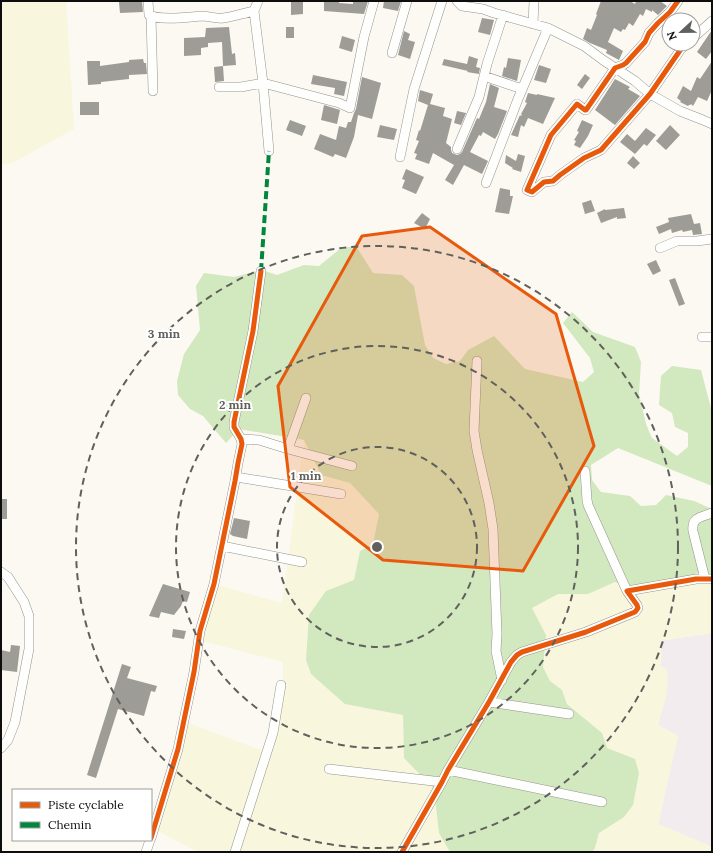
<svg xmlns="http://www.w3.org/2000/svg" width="713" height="853" font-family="Lora,serif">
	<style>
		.industrial { fill: #f2ecee }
		.farmland { fill: #f8f6dd }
		.forest { fill: #d2e8be }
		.building { fill: #9e9c97 }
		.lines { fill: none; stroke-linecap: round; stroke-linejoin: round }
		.minor-casing { stroke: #949390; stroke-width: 10 }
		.minor { stroke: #fefefd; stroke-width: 9 }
		.quiet { stroke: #00873e; stroke-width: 4; stroke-dasharray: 8 4; stroke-linecap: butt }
		.cycleway-casing { stroke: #fff; stroke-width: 8 }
		.cycleway { stroke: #e8590c; stroke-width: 5 }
		.marked { fill: #e8590c; fill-opacity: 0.2; stroke: #e8590c; stroke-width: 3; stroke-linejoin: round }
		.ring { fill: none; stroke: #60605d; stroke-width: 2; stroke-dasharray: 7 5 }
		.centre { fill: #60605d; stroke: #fff; stroke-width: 2 }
		.ring-label { font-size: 12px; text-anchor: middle; font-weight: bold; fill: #60605d; stroke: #fff; stroke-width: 4; stroke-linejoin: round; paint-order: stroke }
	</style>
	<rect width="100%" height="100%" fill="#fbf9f1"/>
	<!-- industrial -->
	<path class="industrial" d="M712 633V847L658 824 678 736 658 725 666 696 660 666 662 654 659 641Z"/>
	<!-- farmland -->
	<path class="farmland" d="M1 1H66L74 129 12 163 1 164Z
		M304 440 321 475 350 483 380 514 373 544 360 551 354 580 326 591 345 704 403 714 404 758 434 789 439 833 450 852H198L154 829 183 721 266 752 283 684V662L195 639 214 584 282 603Z
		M698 573 712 580V633L659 641 662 654 660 666 667 669 668 680 666 696 658 725 678 736 658 824 712 847V852H592L595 848 599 833 624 817 639 773 635 759 606 748 602 733 567 703 562 690 550 681 543 667 546 635 532 608 558 594H588L615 582 643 592Z"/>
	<!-- forest -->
	<path class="forest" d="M356 246 373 273 402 275 414 286 425 345 433 358 446 364 460 361 468 350 494 336 525 369 583 382 594 372 590 358 563 323 572 312 593 332 635 347 641 362 639 394 646 424 652 438 677 456 688 447V433L675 427 672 413 659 405 661 376 672 366 701 370 712 412V486L618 448 591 465 592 480 601 492 630 496 641 506 656 505 666 495 694 501 712 509V580L698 573 643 592 615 582 588 594H558L532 608 546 635 543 667 550 681 562 690 567 704 602 733 607 748 635 759 639 773 633 805 624 817 599 833 595 848 592 852H450L439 833 434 789 404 758 403 715 345 704 311 674 306 660 309 615 326 591 354 580 360 551 373 544 379 514 350 483 321 475 304 440 239 429 226 443 203 416 190 409 178 395 177 381 184 354 200 330 196 286 204 273 234 277 262 270 277 275 304 265 319 266 341 248Z"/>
	<!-- building -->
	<path class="building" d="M137 1H142L143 12 120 13 119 2Z
		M291 1H303V14L291 15Z
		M324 1H339V3L353 4V1H368L364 14 324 11Z
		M384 1H401L398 11 383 8Z
		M601 1H630L635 4 636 1H660L667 6 658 15 652 10V12L646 9 643 16 640 14 633 26 629 23 625 30 623 29 621 32 614 28 608 42 623 51 619 60 606 53 607 50 590 43 583 39 587 28 591 30 597 15 596 14Z
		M482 18 494 20 490 35 478 32Z
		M229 27 232 54 235 53 236 65 223 66 222 42 208 43V47L201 48V55L184 56V38L205 37 206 28Z
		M286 27H294V38H286Z
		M712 30V51L706 59 697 52Z
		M404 31 410 34 408 40 415 42 410 59 398 55Z
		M342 36 355 40 352 52 339 48Z
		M469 56 478 59 476 67 480 68 479 74 467 72 468 71 442 65 444 59 467 64Z
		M508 58 521 60 517 81 502 76 504 67 506 68Z
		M143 59 144 63H146L147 74 129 75V79L101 82V84L88 85 87 61H100V66L129 62V60Z
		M712 61V90L707 101 698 97 693 106 691 104 690 105H689L688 106 680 102 681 101 677 98 683 86 691 91 697 77 700 79Z
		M539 65 551 69 546 83 534 80Z
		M223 66 224 81 215 82 214 67Z
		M585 74 590 78 582 89 577 85Z
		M313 75 347 82 344 96 334 94 335 88 311 84Z
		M362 77 381 83 372 119 358 115 354 137 346 158 335 154 333 157 314 149 320 134 336 140 339 126 346 128 348 122H351L354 113 356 109Z
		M615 79 630 87 628 89 640 96 615 125 595 110Z
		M490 84 499 88 494 107 507 111 498 134 495 139 483 132 481 136 479 135 470 152 488 161 482 174 464 165 453 185 445 180 454 165 433 153 429 164 415 159 417 154 414 153 419 141 416 140 419 130 420 131 428 105 418 101 420 90 433 94 430 104 445 108 443 116 452 119 446 143 451 147V150L452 153 457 155 460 154 462 152 477 118 479 119 486 102Z
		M528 93 537 95V94L555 98 543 124 528 118 524 127 521 125 518 137 511 135 520 115 521 116 522 115 521 114 527 103 525 102Z
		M80 102H99V115H80Z
		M324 105 340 110 337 124 321 120Z
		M457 111 466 113 461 125 454 123Z
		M290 120 306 126 302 136 286 130Z
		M582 120 593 125 588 136 580 148 574 145 576 141 574 140 579 132 577 131Z
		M380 125 397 129 394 140 377 137Z
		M670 125 680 135 666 150 656 141Z
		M646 128 656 135 647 146 644 144 635 154 620 142 627 134 635 141Z
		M518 154 525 156 521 172 512 169 513 168 505 163 506 155 516 161Z
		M633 156 640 163 634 169 627 163Z
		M406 169 424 177 416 194 402 188 405 180 402 179Z
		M500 188 510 190V196H513L509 214 495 212Z
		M591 200 595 211 585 214 582 203Z
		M624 208 626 218 617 219V217L601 223 597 213 605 209V210Z
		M422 213 430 219 425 229 414 223Z
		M691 214 694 224 700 223 702 234 693 235 692 230 683 232 682 230 672 233 671 229 659 234 656 227 669 222 668 218Z
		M656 260 661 271 653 275 647 264Z
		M675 278 685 304 679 306 669 280Z
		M1 499H7V519H1Z
		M234 518 250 521 247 539 233 536 230 534Z
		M163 584 190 592 187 602 183 601 181 606 174 615 161 612 159 618 149 616Z
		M173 629 186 631 184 639 172 637Z
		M11 645 20 646 17 672 1 670V650L10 652Z
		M122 664 131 667 127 678 157 686 155 692 151 691 144 716 118 709 96 778 87 775Z"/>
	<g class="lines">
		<!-- minor casing -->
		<g class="minor-casing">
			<path id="minor" d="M148 1 149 15C160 21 188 17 202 16 209 16 216 19 223 18 233 17 244 13 254 11
				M457 1 462 6 483 9 494 13 548 28 584 46 603 60 635 81 650 94 680 111 703 120 712 124
				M678 1 670 12 658 23 649 33 645 42 626 63 623 65 615 68 586 110H585L577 104 551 135 527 190 532 192 544 182 553 181 560 175 584 158 601 150 650 94 681 49 686 44
				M151 16 153 91
				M533 24 534 1
				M693 38 712 21
				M392 53 407 1
				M484 76 522 89
				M219 87H241L263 83 254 11 258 1
				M457 149 479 97 487 64 503 15
				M269 151 263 83 339 103 350 108 364 37 374 1
				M400 157 414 89 442 1
				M486 183 518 99 548 28
				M660 248 677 241H697L712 239
				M702 337H712
				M477 361 474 431 477 450 489 503 493 529 497 634 496 651 502 680
				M241 439 259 440 288 449 306 398
				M288 449 352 466
				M585 471 587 500 588 505 627 591
				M236 477 341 494
				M222 546 302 562
				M1 572 8 577 24 602 29 616V649L15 722 8 740 1 748
				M705 579 693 531C691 517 702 517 712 513
				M489 702 569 714
				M329 769 442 782
				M448 770 602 802
				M151 838 178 749 194 672 200 631 214 584 235 481 238 463 242 444 241 439 234 427V422L253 331 261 271
				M146 852 150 840
				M235 852 273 733 281 685
				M402 852 442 782 448 770 489 702 511 662 517 655 522 652 586 632 635 612 638 608 637 605 627 591 696 579H712"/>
		</g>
		<!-- minor -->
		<use href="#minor" class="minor"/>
		<!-- quiet -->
		<path class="quiet" d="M261 271 269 151"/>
		<!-- cycleway casing -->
		<g class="cycleway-casing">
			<path id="cycleway" d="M678 1 670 12 658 23 649 33 645 42 626 63 623 65 615 68 586 110H585L577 104 551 135 527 190 532 192 544 182 553 181 560 175 584 158 601 150 650 94 681 49 686 44
				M151 838 178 749 194 672 200 631 214 584 235 481 238 463 242 444 241 439 234 427V422L253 331 261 271
				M402 852 442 782 448 770 489 702 511 662 517 655 522 652 586 632 635 612 638 608 637 605 627 591 696 579H712"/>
		</g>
		<!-- cycleway -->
		<use href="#cycleway" class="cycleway"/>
	</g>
	<!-- marked area -->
	<path class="marked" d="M430 227 556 314 594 446 523 571 383 560 290 487 278 386 362 236Z"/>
	<!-- distance rings -->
	<g class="ring">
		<circle cx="377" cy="547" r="100"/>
		<circle cx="377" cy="547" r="201"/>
		<circle cx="377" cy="547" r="301"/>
	</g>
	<circle cx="377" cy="547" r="6" class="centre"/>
	<g class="ring-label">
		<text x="164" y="338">3 min</text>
		<text x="235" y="409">2 min</text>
		<text x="306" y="480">1 min</text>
	</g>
	<!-- border -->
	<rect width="713" height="853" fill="none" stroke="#0d0d0d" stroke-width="4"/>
	<!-- legend -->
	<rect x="12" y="789" width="140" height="52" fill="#ffffff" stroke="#9e9e9e"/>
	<rect x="20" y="802" width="20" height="6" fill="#e8590c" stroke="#9e9e9e"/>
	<text x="48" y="809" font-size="12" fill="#0d0d0d">Piste cyclable</text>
	<rect x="20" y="822" width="20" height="6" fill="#00873e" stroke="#9e9e9e"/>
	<text x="48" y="829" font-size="12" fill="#0d0d0d">Chemin</text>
	<!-- north arrow -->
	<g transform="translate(681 32) rotate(248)"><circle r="19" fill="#ffffff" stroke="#9e9e9e"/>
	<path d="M0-3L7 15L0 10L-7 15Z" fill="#60605d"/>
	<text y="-6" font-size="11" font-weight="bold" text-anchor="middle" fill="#0d0d0d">N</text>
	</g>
</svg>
